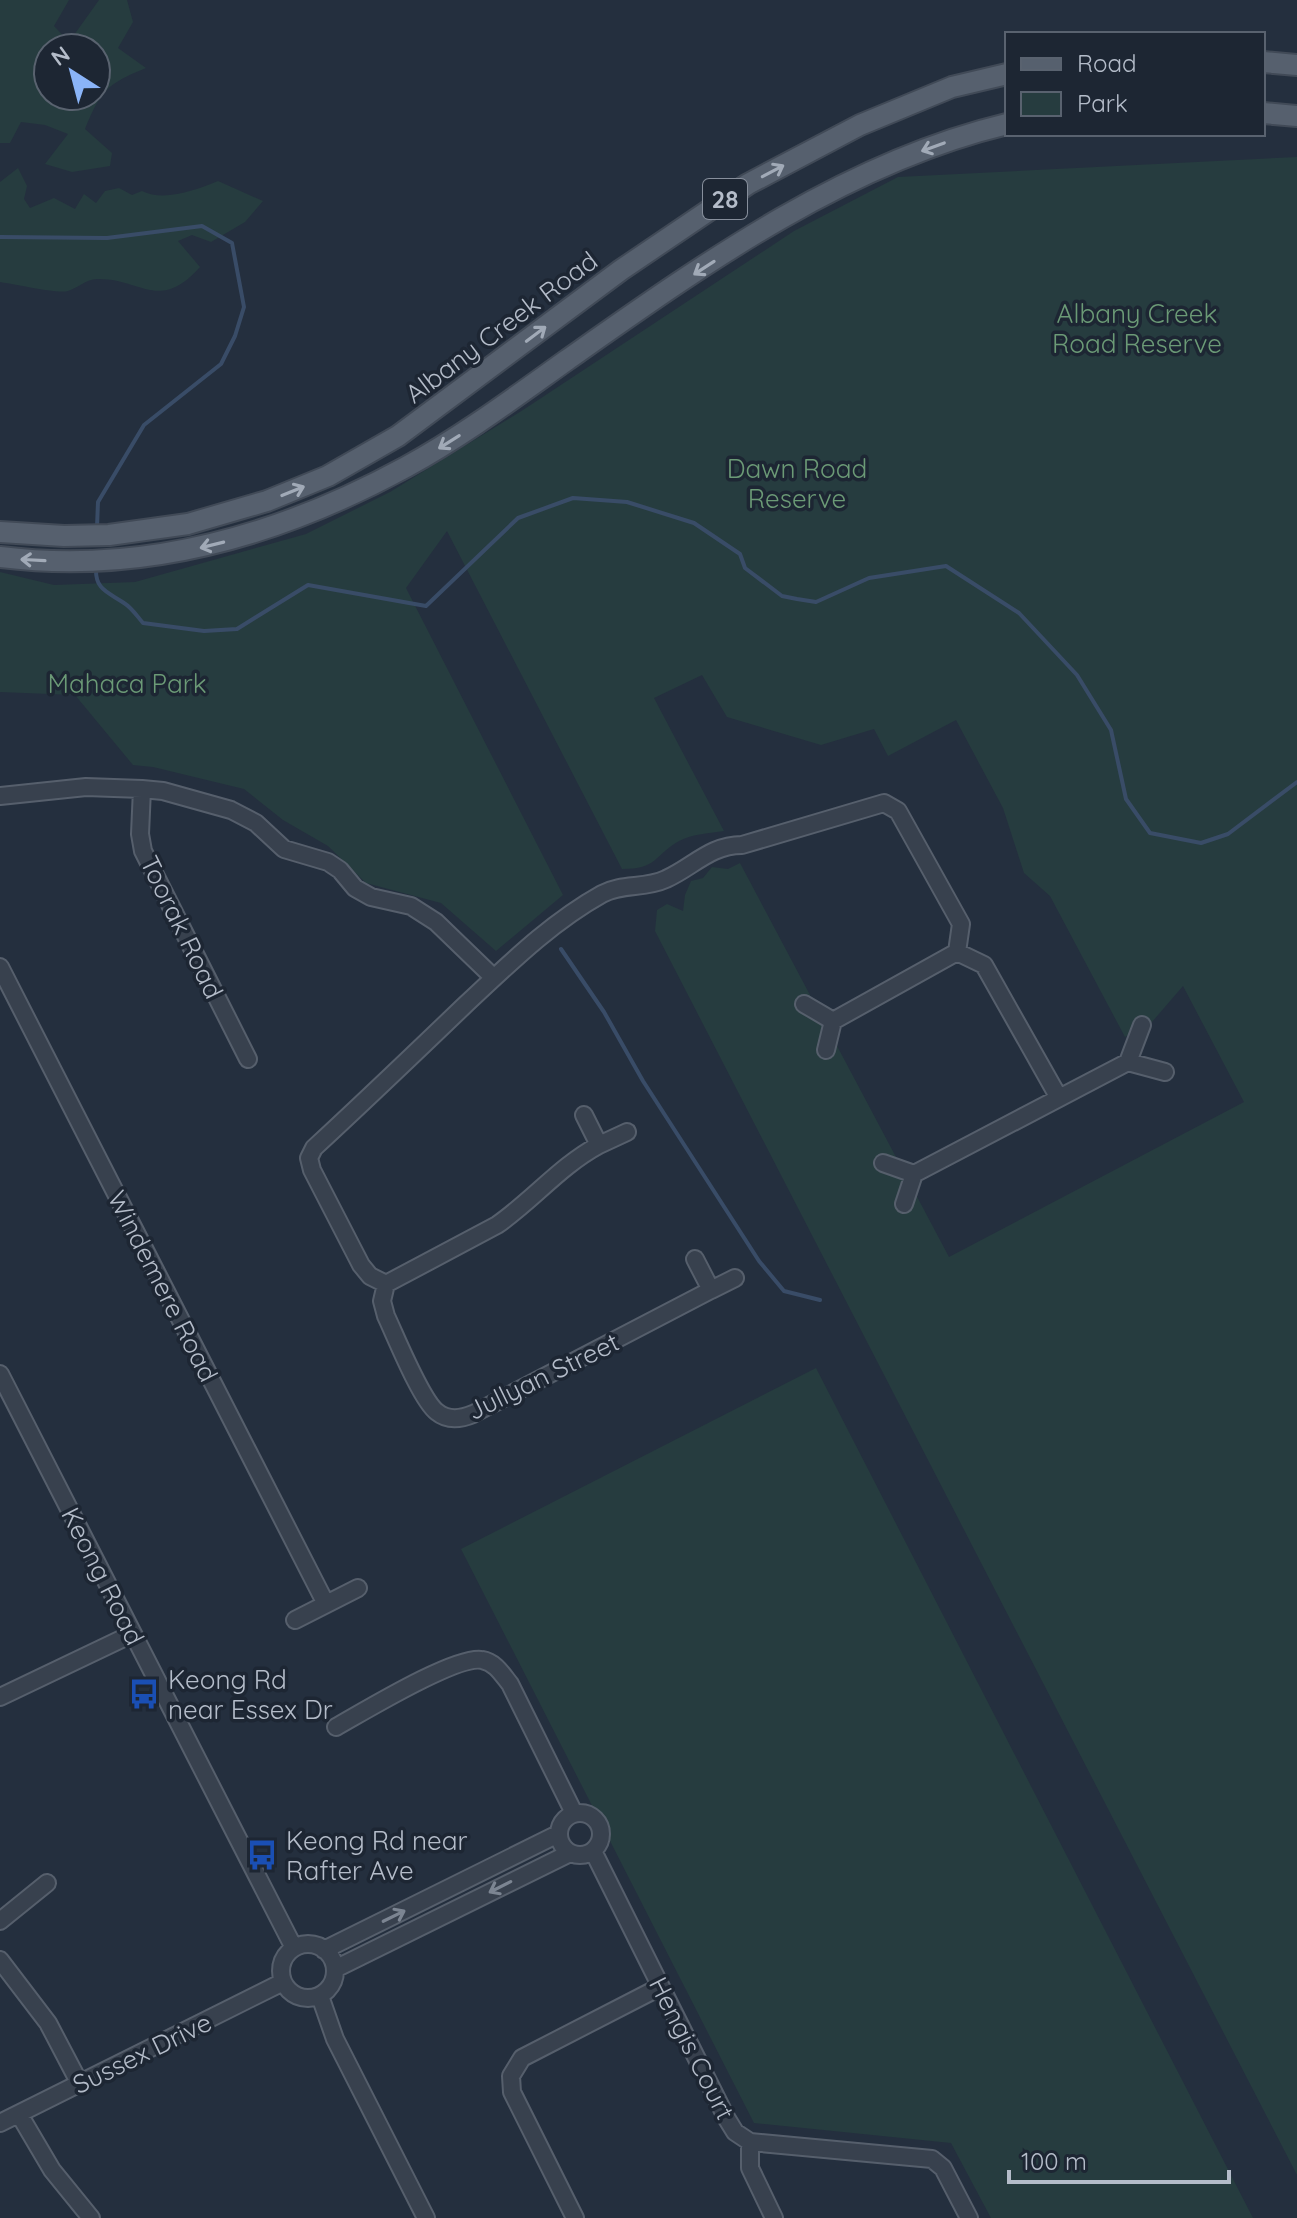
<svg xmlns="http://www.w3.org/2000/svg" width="1297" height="2218" font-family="Quicksand,sans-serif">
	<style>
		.green { fill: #263c3f; fill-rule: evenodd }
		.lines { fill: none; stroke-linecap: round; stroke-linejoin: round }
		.stream { stroke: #394c67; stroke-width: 4 }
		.minor-casing { stroke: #565f6c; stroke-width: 20 }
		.major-casing { stroke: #414a57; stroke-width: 24 }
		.minor { stroke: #38414e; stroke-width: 16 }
		.major { stroke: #56606e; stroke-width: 20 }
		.oneway { stroke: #a1aab7 }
		.oneway2 { stroke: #7c8592 }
		.labels { text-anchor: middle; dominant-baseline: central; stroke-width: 7; stroke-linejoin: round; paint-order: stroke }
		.shield { fill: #1d2633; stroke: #878f9c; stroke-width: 2 }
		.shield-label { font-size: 24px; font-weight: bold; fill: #b4bcc9 }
		.park-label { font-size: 26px; fill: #6b9a76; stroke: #1d2633 }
		.street-label { font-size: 26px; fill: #b4bcc9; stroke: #1d2633 }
		.poi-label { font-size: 26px; fill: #b4bcc9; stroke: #1d2633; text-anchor: start }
	</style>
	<rect width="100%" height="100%" fill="#242f3e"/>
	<!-- green -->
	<path class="green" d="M0 0H69L54 26 69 42 99 0H127L133 22 118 48 146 68C107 84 101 90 85 129L112 153 110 166 72 172 45 164 68 134 45 125 21 122 10 143H0ZM48 48H96V96H48Z
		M1297 157V2175L655 931 657 910 667 904 683 911 685 895 691 881 703 878 712 867 728 869 740 863 949 1257 1244 1102 1183 986 1152 1022 1125 1037 1050 896 1024 873 1003 808 956 720 888 756 874 729 821 745 727 717 702 675 654 698 724 831C710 833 692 834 679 841 653 856 658 869 622 869L447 531 406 588 563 895 496 951 441 903 366 883 328 846 283 820 244 789 153 767 133 765 75 695 0 692V572L54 585 135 582 306 534 390 492 523 410 794 231 898 177Z
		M18 168 27 186 24 199 30 208 54 198 75 209 84 194 96 203 105 191 119 188 132 195 142 191C164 202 196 190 218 181L263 201 245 222 211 242 192 235 178 241 200 267C159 313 141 278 97 279 86 279 78 288 68 291 57 294 15 284 0 282V182Z
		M816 1368 1253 2218H991L951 2143 754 2123 461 1549Z"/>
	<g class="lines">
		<!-- stream -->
		<path class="stream" d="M0 237 107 238 202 226 232 243 244 307 235 336 221 364 144 425 98 502 97 527
			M96 568C95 590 108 592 124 603 132 608 137 616 143 623L204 631 237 629 308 585 426 606 518 518 573 498 627 502 694 523 740 554 745 568 782 596 797 599 816 602 869 578 946 566 1019 613 1077 675 1111 730 1126 799 1150 833 1201 843 1228 834 1297 782
			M561 949 604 1012 643 1081 759 1261 784 1291 820 1300"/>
		<!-- minor casing -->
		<g class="minor-casing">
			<path id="minor" d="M142 789 140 834 143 851 248 1059
				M0 796 86 787 142 789 163 791 231 810 256 823 284 849 328 862 340 870 355 888 371 897 411 906 436 922 494 978
				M0 967 326 1604
				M804 1004 833 1021 826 1050
				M833 1021 957 952
				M1142 1025 1128 1062 1165 1072
				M584 1115 599 1145 627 1132
				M883 1163 914 1174 904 1204
				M914 1174 1128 1062
				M695 1259 711 1290 735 1278
				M386 1284 497 1225C533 1200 560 1166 599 1145
				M711 1290 473 1414C461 1419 448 1421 437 1412 421 1400 396 1337 386 1316L382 1301 386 1284 370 1276 361 1265 312 1170 309 1158 314 1148C365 1101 415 1053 465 1005 508 965 550 923 602 894 622 883 645 889 666 879 693 867 710 845 742 845L884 803 898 811 961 924 957 952 984 965 1059 1098
				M0 1374 294 1948
				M295 1620 358 1588
				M0 1697 132 1634
				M336 1727C363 1712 456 1655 482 1660 495 1662 502 1674 510 1684L574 1813
				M559 1834a21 21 0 1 1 42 0a21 21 0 1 1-42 0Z
				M593 1851 727 2119 735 2132 750 2142 932 2159 943 2168 969 2218
				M0 1921 47 1883
				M281 1971a27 27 0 1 1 54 0a27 27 0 1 1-54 0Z
				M324 1950 558 1834
				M0 1960 48 2023 80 2084
				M335 1969 570 1853
				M320 1996 335 2039 426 2218
				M19 2114 52 2170 91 2218
				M0 2123 283 1982
				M750 2142V2168L774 2218
				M575 2218 512 2092 511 2076 522 2058 660 1987"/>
		</g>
		<!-- major casing -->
		<g class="major-casing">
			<path id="major" d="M1263 62 1297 65
				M1263 113 1297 116
				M0 532 64 536 109 535 188 524 267 501 328 476 398 436 621 270 748 184 860 125 952 87 1007 74
				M0 557C143 575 281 535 406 467 463 436 515 397 567 360 702 265 844 163 1007 124"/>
		</g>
		<!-- minor -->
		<use href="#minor" class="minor"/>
		<!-- major -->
		<use href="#major" class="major"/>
	</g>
	<!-- one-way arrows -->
	<defs><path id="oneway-shaft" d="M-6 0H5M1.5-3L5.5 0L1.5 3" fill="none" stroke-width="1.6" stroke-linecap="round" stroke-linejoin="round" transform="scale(2)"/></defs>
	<g class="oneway">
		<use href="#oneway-shaft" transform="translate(933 147) rotate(160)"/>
		<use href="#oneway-shaft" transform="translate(773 171) rotate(-28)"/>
		<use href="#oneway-shaft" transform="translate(704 268) rotate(147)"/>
		<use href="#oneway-shaft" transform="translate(536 334) rotate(-37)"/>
		<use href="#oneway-shaft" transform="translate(449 442) rotate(148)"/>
		<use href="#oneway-shaft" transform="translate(293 491) rotate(-22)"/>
		<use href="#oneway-shaft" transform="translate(212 545) rotate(166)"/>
		<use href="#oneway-shaft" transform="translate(33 560) rotate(-177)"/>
	</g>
	<g class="oneway2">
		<use href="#oneway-shaft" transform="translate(500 1887) rotate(153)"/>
		<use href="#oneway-shaft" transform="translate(394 1916) rotate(-26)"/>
	</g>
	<!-- icons -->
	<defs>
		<g id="bus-bare" transform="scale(2.4)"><path d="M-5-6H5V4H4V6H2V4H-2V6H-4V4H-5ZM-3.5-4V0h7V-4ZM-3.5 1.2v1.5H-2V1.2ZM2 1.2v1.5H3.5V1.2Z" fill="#1a4fb4" stroke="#1d2633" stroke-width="2.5" paint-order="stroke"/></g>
	</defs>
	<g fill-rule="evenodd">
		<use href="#bus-bare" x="144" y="1694"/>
		<use href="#bus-bare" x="262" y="1855"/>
	</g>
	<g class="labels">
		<!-- shield labels -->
		<rect class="shield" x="703" y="179" width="44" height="40" rx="6"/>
		<g class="shield-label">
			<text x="725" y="199">28</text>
		</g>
		<!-- park labels -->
		<g class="park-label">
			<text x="1137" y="313">Albany Creek<tspan x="1137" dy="30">Road Reserve</tspan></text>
			<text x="797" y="468">Dawn Road<tspan x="797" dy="30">Reserve</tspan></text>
			<text x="127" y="683">Mahaca Park</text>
		</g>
		<!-- street labels -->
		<g class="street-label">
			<text transform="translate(501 327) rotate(-37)">Albany Creek Road</text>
			<text transform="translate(182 927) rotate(64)">Toorak Road</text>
			<text transform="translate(163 1286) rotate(63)">Windemere Road</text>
			<text transform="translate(543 1376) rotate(-26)">Jullyan Street</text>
			<text transform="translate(103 1576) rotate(63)">Keong Road</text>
			<text transform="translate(692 2048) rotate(63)">Hengis Court</text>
			<text transform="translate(142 2053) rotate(-26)">Sussex Drive</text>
		</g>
		<!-- poi labels -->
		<g class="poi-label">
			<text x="168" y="1679">Keong Rd<tspan x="168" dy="30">near Essex Dr</tspan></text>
			<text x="286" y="1840">Keong Rd near<tspan x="286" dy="30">Rafter Ave</tspan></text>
		</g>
	</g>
	<!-- legend -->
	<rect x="1005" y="32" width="260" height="104" fill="#1d2633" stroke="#59626f" stroke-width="2"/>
	<rect x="1021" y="58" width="40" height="12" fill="#56606e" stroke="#59626f" stroke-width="2"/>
	<text x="1077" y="72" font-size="24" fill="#b4bcc9">Road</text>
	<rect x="1021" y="92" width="40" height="24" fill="#263c3f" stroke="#59626f" stroke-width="2"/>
	<text x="1077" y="112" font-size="24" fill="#b4bcc9">Park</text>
	<!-- north arrow -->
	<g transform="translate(72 72) rotate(324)"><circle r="38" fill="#1d2633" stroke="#59626f" stroke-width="2"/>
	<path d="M0-6L14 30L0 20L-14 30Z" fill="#8ab4f8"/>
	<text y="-12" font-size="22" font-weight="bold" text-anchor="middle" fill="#b4bcc9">N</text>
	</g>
	<!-- scale -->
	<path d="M1009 2170v12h220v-12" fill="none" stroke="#b4bcc9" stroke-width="4"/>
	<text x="1021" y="2170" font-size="24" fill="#b4bcc9" stroke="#1d2633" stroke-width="6" paint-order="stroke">100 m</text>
</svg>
